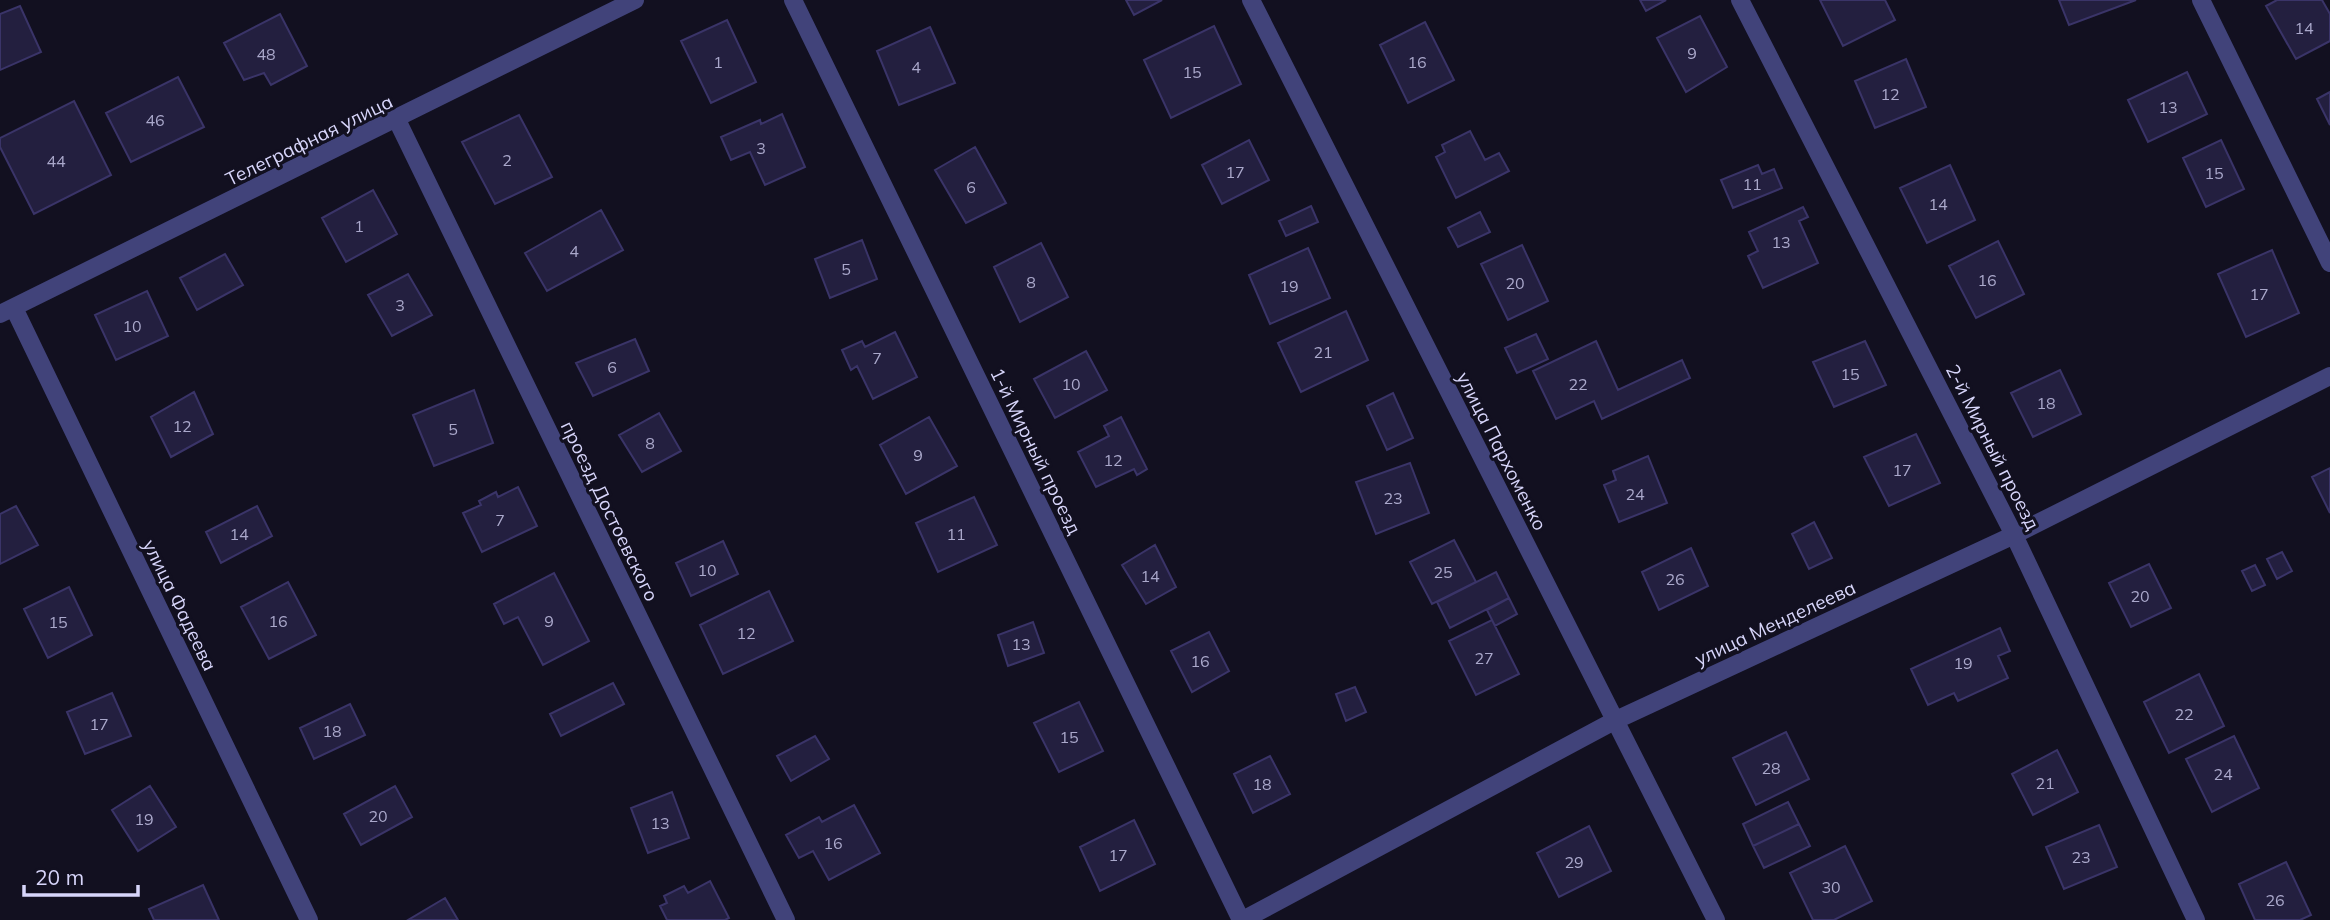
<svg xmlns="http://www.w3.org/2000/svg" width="2330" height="920" font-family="Mulish,sans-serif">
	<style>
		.building { fill: #231f3f; stroke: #3a3468; stroke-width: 2 }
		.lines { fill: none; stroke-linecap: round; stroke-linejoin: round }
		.minor { stroke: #41437a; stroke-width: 18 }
		.labels { text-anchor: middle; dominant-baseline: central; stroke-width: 6; stroke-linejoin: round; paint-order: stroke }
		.number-label { font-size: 16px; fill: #aaa8cb }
		.street-label { font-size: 19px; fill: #d7d5fa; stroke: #121020 }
	</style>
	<rect width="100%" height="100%" fill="#121020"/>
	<!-- building -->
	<path class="building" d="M1126 0H1162L1134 15Z
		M1640 0H1666L1646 11Z
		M1820 0H1885L1895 20 1843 46Z
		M2059 0H2136L2069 25Z
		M2277 0H2322L2330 14V41L2296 59 2266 6Z
		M20 6 41 52 0 70V14Z
		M280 14 307 66 271 85 264 73 244 80 224 43Z
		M1700 16 1727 67 1686 92 1657 38Z
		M727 20 756 82 711 103 681 41Z
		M1425 22 1454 80 1408 103 1380 45Z
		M1214 26 1241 84 1171 118 1144 60Z
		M930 27 955 83 899 105 877 51Z
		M1906 59 1926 107 1875 128 1855 81Z
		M2187 72 2207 114 2148 142 2128 100Z
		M178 77 204 127 131 162 106 113Z
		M2330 92V125L2317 99Z
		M74 101 111 175 34 214 0 147V138Z
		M782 114 805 167 765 185 750 152 731 160 721 137 760 120 761 124Z
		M519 115 552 177 495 204 462 142Z
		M1470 131 1485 160 1499 153 1509 171 1456 198 1436 157 1445 152 1442 145Z
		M1249 140 1269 180 1222 204 1202 165Z
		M2221 140 2244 189 2206 207 2183 158Z
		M975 147 1006 203 966 223 935 170Z
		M1758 165 1762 174 1774 169 1782 188 1733 208 1721 180Z
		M1950 165 1975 220 1927 243 1900 188Z
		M373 190 397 234 346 262 322 218Z
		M1311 206 1318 222 1286 236 1279 221Z
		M1803 207 1808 217 1799 221 1818 263 1763 288 1748 256 1758 251 1749 232Z
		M601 210 623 250 547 291 525 253Z
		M1480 212 1490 232 1458 247 1448 228Z
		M862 240 877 279 830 298 815 259Z
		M1998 241 2024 294 1976 318 1949 266Z
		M1041 243 1068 297 1020 322 994 267Z
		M1522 245 1548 301 1508 320 1481 264Z
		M1308 248 1330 298 1270 324 1249 275Z
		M2272 250 2299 313 2246 337 2218 274Z
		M225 254 243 285 197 310 180 278Z
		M408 274 432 315 392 336 368 295Z
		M147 291 168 336 116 360 95 315Z
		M1346 311 1368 360 1301 392 1278 343Z
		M895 332 917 377 873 399 857 366 851 370 842 350 862 341 865 347Z
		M1536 334 1548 359 1517 373 1505 348Z
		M635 339 649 371 593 396 576 363Z
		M1596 341 1618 390 1682 360 1690 378 1602 419 1594 401 1556 419 1533 371Z
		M1865 341 1886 385 1834 407 1813 362Z
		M1086 351 1107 390 1055 418 1034 379Z
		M2060 370 2081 414 2033 437 2011 393Z
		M474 390 493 443 434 466 413 415Z
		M194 392 213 434 171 457 151 417Z
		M1393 393 1413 438 1387 450 1367 406Z
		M659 413 681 451 642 472 619 435Z
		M929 417 957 466 906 494 880 445Z
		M1121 417 1147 469 1137 475 1134 469 1096 487 1078 452 1109 436 1104 426Z
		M1916 434 1940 483 1889 506 1864 457Z
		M1648 456 1667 503 1619 522 1604 485 1616 480 1613 471Z
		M1410 463 1429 513 1376 534 1356 482Z
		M2330 468V513L2312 477Z
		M518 487 537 526 482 552 463 513 481 505 479 501 496 492 498 497Z
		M974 497 997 545 938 572 916 523Z
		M16 506 38 545 0 564V514Z
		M257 506 272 536 221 563 206 532Z
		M1814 522 1832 558 1809 569 1792 534Z
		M1454 540 1476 582 1432 604 1410 562Z
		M723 541 738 574 691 596 676 563Z
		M1155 545 1176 587 1146 604 1122 565Z
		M1691 548 1708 586 1659 610 1642 572Z
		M2282 552 2292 571 2277 579 2267 559Z
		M2149 564 2171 608 2131 627 2109 583Z
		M2255 565 2265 585 2252 591 2242 571Z
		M1496 572 1509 598 1450 628 1437 602Z
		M554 573 589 641 543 665 518 617 504 624 494 604Z
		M288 582 316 635 269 659 241 607Z
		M69 587 92 635 48 658 24 609Z
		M769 591 793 641 723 674 700 625Z
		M1509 598 1517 614 1495 626 1487 610Z
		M1492 620 1519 674 1476 695 1449 641Z
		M1033 622 1044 653 1008 666 998 635Z
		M2000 628 2010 651 1998 656 2008 678 1958 701 1954 693 1928 705 1911 669Z
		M1209 632 1229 671 1192 692 1171 651Z
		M2199 674 2224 726 2169 753 2144 702Z
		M613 683 624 704 561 736 550 714Z
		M1355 687 1366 712 1346 721 1336 694Z
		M112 693 131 736 85 754 67 712Z
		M1079 702 1103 751 1059 772 1034 723Z
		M350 704 365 735 314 759 300 728Z
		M1786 732 1809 779 1756 805 1733 758Z
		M815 736 829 759 791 781 777 756Z
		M2234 736 2259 788 2212 812 2186 759Z
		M2057 750 2078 792 2033 815 2012 774Z
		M1270 756 1290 794 1253 813 1234 774Z
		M150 786 176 827 138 851 112 810Z
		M395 786 412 817 361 845 344 814Z
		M672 792 689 838 648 853 631 808Z
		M1788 802 1799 824 1753 846 1743 824Z
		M854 805 880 853 829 880 813 851 799 858 786 835 819 817 822 822Z
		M1134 820 1155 864 1100 891 1080 847Z
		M1799 824 1810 846 1764 868 1753 846Z
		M2099 825 2117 867 2064 889 2046 847Z
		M1589 826 1611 871 1559 897 1537 853Z
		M1845 846 1872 901 1834 920H1813L1790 873Z
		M2286 862 2311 915 2300 920H2255L2239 884Z
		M710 881 729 918 725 920H667L660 906 667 903 664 896 684 886 688 893Z
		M203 885 219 920H154L149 909Z
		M445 898 458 920H408Z"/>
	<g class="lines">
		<!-- minor -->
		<path class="minor" d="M793 0 1241 920
			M1251 0 1716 920
			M1740 0 2014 535 2196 920
			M2201 0 2330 263
			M397 120 786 920
			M14 308 309 920
			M0 314 635 0
			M1243 920 1614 721 2014 535 2330 376"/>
	</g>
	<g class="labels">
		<!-- number labels -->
		<g class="number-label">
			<text x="2304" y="28">14</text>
			<text x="1692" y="53">9</text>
			<text x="266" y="54">48</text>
			<text x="718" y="62">1</text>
			<text x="1417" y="62">16</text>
			<text x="916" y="67">4</text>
			<text x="1192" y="72">15</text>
			<text x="1890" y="94">12</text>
			<text x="2168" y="107">13</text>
			<text x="155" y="120">46</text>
			<text x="761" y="148">3</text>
			<text x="507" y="160">2</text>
			<text x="56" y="161">44</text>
			<text x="1235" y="172">17</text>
			<text x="2214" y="173">15</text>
			<text x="1752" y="184">11</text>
			<text x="971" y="187">6</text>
			<text x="1938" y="204">14</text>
			<text x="359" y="226">1</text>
			<text x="1781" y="242">13</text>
			<text x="574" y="251">4</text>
			<text x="846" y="269">5</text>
			<text x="1987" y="280">16</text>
			<text x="1031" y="282">8</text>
			<text x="1515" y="283">20</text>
			<text x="1289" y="286">19</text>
			<text x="2259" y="294">17</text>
			<text x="400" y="305">3</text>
			<text x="132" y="326">10</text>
			<text x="1323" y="352">21</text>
			<text x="877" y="358">7</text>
			<text x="612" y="367">6</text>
			<text x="1850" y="374">15</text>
			<text x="1071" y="384">10</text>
			<text x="1578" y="384">22</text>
			<text x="2046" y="403">18</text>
			<text x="182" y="426">12</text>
			<text x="453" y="429">5</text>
			<text x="650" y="443">8</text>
			<text x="918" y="455">9</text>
			<text x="1113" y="460">12</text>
			<text x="1902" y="470">17</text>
			<text x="1635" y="494">24</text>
			<text x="1393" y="498">23</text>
			<text x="500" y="520">7</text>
			<text x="239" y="534">14</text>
			<text x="956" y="534">11</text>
			<text x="707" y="570">10</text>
			<text x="1443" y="572">25</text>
			<text x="1150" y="576">14</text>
			<text x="1675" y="579">26</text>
			<text x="2140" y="596">20</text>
			<text x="278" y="621">16</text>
			<text x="549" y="621">9</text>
			<text x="58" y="622">15</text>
			<text x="746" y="633">12</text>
			<text x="1021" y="644">13</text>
			<text x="1484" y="658">27</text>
			<text x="1200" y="661">16</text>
			<text x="1963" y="663">19</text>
			<text x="2184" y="714">22</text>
			<text x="99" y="724">17</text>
			<text x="332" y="731">18</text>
			<text x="1069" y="737">15</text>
			<text x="1771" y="768">28</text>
			<text x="2223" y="774">24</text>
			<text x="2045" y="783">21</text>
			<text x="1262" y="784">18</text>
			<text x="378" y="816">20</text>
			<text x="144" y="819">19</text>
			<text x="660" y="823">13</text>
			<text x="833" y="843">16</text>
			<text x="1118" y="855">17</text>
			<text x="2081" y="857">23</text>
			<text x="1574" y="862">29</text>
			<text x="1831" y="887">30</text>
			<text x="2275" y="900">26</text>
		</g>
		<!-- street labels -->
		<g class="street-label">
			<text transform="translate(309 140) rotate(-26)">Телеграфная улица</text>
			<text transform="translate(1993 447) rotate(63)">2-й Мирный проезд</text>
			<text transform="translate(1036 451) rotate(64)">1-й Мирный проезд</text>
			<text transform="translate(1502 451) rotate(63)">улица Пархоменко</text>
			<text transform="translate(610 511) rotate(64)">проезд Достоевского</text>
			<text transform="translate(180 605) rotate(64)">улица Фадеева</text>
			<text transform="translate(1775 623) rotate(-25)">улица Менделеева</text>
		</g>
	</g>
	<!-- scale -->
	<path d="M24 885v10h114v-10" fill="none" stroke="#d7d5fa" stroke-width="3.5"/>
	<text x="35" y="885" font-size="21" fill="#d7d5fa" stroke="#121020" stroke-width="5" paint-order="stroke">20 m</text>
</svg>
